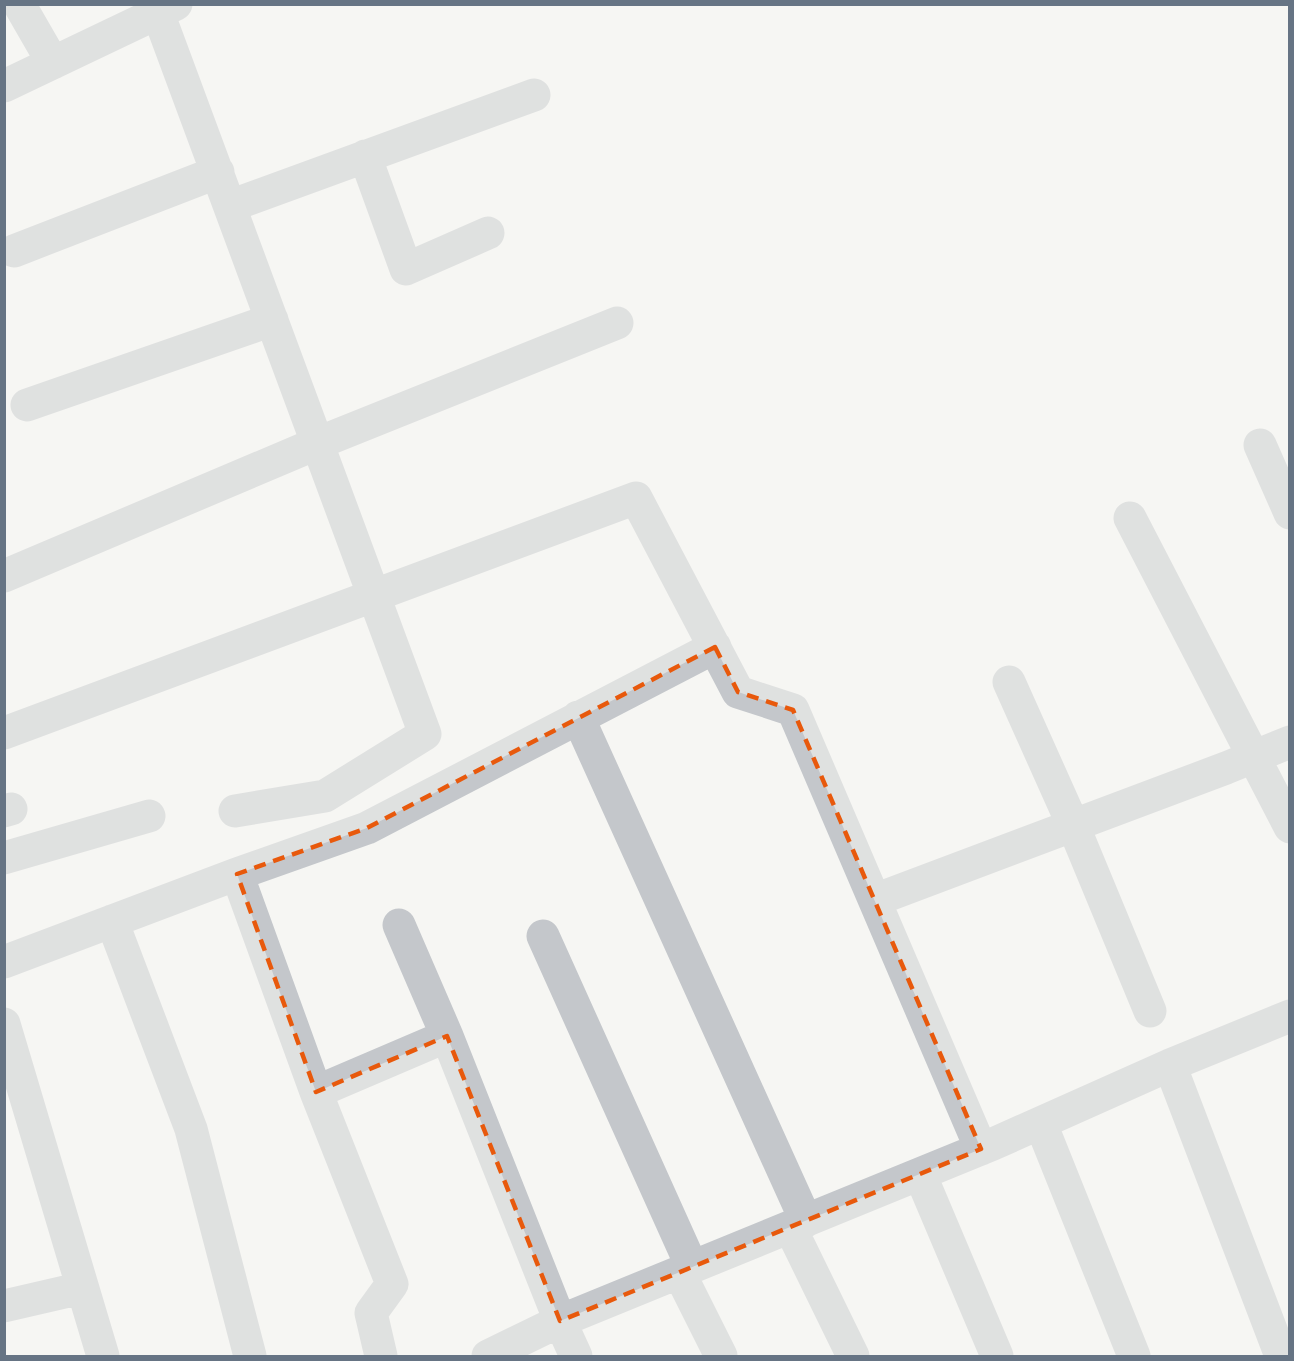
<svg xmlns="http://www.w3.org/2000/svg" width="1294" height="1361" font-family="Quicksand,sans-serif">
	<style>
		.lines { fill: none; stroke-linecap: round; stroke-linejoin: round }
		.minor { stroke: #c4c7cb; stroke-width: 33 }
		.marked { fill: none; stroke: #e8590c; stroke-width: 4.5; stroke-dasharray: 12 8; stroke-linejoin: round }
	</style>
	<rect width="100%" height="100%" fill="#f6f6f3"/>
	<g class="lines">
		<!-- minor -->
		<path class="minor" d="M19 4 53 63
			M158 13 425 734 325 796 235 811
			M4 86 176 4
			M365 156 406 269 488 233
			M230 206 534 95
			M14 251 218 172
			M27 405 272 320
			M1260 445 1290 513
			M1130 518 1290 827
			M4 576 318 443 617 323
			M1009 682 1073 825 1150 1011
			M578 717 806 1221
			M4 733 636 498 738 692 793 710 981 1149
			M4 811 11 809
			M4 858 149 816
			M237 874 316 1092 447 1036 560 1321 576 1356
			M875 900 1226 768 1290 742
			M112 921 191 1129 250 1356
			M399 925 447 1036
			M543 936 692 1267
			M4 962 237 874 367 828 715 647
			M4 1024 103 1356
			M1170 1065 1281 1356
			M316 1092 392 1284 371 1313 381 1356
			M1041 1124 1134 1356
			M920 1174 997 1356
			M790 1227 853 1356
			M679 1272 721 1356
			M4 1306 82 1288
			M488 1356 560 1321 993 1144 1170 1065 1290 1016"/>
	</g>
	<!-- marked area -->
	<path d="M0 0H1294V1361H0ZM715 647 738 692 793 710 981 1149 560 1321 447 1036 316 1092 237 874 367 828Z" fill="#f6f6f3" fill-opacity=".55" fill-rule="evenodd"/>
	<path class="marked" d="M715 647 738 692 793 710 981 1149 560 1321 447 1036 316 1092 237 874 367 828Z"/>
	<!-- border -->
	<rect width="1294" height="1361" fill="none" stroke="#667484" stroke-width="12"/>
</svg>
